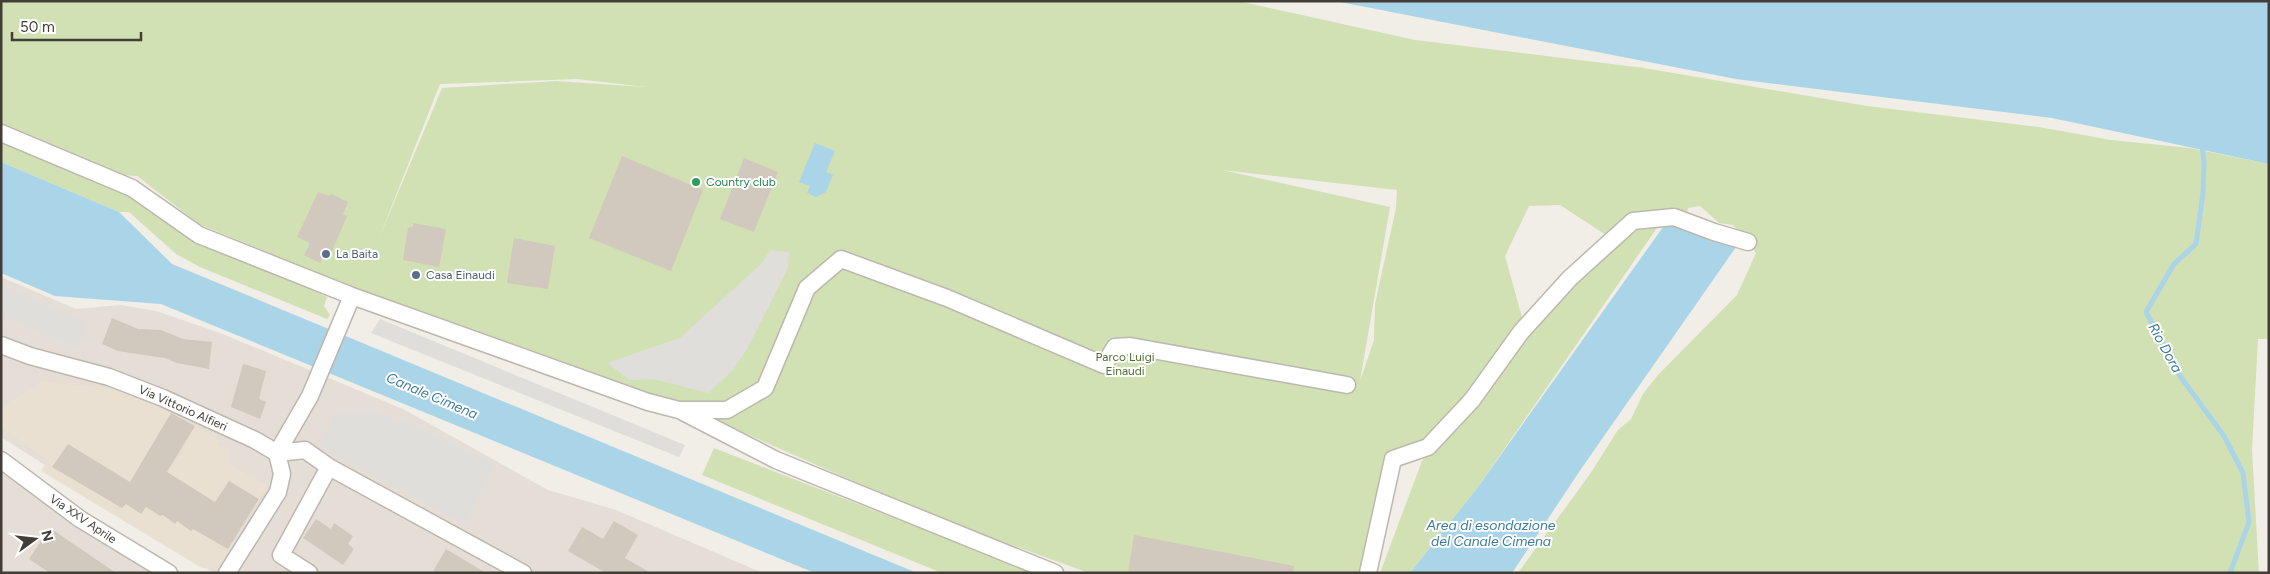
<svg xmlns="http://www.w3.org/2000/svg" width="2270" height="574" font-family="Figtree,sans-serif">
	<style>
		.residential { fill: #e4ded6 }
		.education { fill: #e9e0d2 }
		.green { fill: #d1e1b4; fill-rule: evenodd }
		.parking { fill: #e0dedb }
		.water { fill: #aad4e7 }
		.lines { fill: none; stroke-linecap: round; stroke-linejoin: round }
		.stream { stroke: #aad4e7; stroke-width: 5 }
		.building { fill: #d1c8be }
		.street-casing { stroke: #beb7ae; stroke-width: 19 }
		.street { stroke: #fff; stroke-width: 16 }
		.leisure-dot { fill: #2e9e5b; stroke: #fff; stroke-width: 2 }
		.service-dot { fill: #5c6f8a; stroke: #fff; stroke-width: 2 }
		.labels { text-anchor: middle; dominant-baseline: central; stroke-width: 4; stroke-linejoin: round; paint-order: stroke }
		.leisure-label { font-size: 12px; fill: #27864d; stroke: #fff; text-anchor: start }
		.service-label { font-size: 12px; fill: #4e5e75; stroke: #fff; text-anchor: start }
		.park-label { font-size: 12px; fill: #4e6e31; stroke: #fff }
		.street-label { font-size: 12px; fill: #433d37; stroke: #fff }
		.water-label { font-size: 14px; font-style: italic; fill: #3b7b9b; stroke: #fff }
	</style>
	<rect width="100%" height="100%" fill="#f1ede7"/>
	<!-- residential -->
	<path class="residential" d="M1 277 76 309 121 305 156 311 220 333 403 409 548 490 616 510 763 573H214L1 437Z
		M1 471 83 529 154 573H1Z"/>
	<!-- education -->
	<path class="education" d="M43 382 111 388 171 412 220 440 218 446 229 449 230 464 267 486 220 564 211 568H202L41 471 48 460 1 427V407Z"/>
	<!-- green -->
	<path class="green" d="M1 1H1238L1415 40 1644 68 1867 106 2039 127 2111 140 2190 148 2269 164V339H2258L2252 450 2259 573H1518L1590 474 1618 430 1631 419 1643 394 1658 375 1737 295 1756 253 1733 225 1719 223 1700 206 1688 208 1684 227 1661 222 1478 487 1410 573H1380L1422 461 1473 406 1536 325 1631 230 1606 235 1560 205 1529 206 1505 256 1523 321 1491 366 1426 443 1392 451V448L1364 573H1089L929 515 675 402 642 394 389 302 199 224 137 176 119 175 1 130ZM577 79 645 87 556 81 442 88 379 238 440 84ZM1222 170 1397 190 1396 208 1375 304 1374 340 1360 381 1390 207Z
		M1 140 104 179 200 239 327 297 324 306 330 315 327 319 200 267 176 254 129 212H119L1 162Z
		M714 448 1035 573H942L702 475Z"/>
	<!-- parking -->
	<path class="parking" d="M770 250 789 252 788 268 747 349 732 371 708 393 654 379 630 380 607 363 680 338 763 262Z
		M1 285 87 321 76 348 1 316Z
		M380 319 685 445 679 457 371 333Z
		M363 409 407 422 495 464 463 523 317 447 335 413Z"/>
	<!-- water -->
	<path class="water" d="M1335 1H2269V164L2052 118 1736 79Z
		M815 143 835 151 826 172 833 175 826 192 816 197 807 193 810 186 799 182Z
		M1 162 119 212 172 264 917 573H815L161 304 55 296 1 273Z
		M1668 220 1736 247 1581 469 1512 573H1410L1478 487Z"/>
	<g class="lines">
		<!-- stream -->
		<path class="stream" d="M2202 145 2204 162 2203 193 2196 244 2174 264 2146 312 2180 376 2224 436 2243 473 2249 522 2230 573"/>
	</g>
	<!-- building -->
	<path class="building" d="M622 156 703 190 671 271 589 238Z
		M744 158 778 172 754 232 720 219Z
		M318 192 329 196 331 194 348 202 343 214 347 216 332 251 326 250 320 263 304 255 310 243 297 237Z
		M413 223 446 229 439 267 403 260 408 228 413 226Z
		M514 238 555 246 548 289 507 283Z
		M112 318 138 329 161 330 183 339 212 342 209 369 177 363 165 358 118 351 102 344Z
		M243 364 266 371 259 399 266 402 260 419 231 407Z
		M171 413 195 426 167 472 215 502 229 481 259 499 228 549 193 529 191 531 177 521 175 524 163 515 160 516 146 507 141 514 126 504 122 508 52 467 68 444 130 482Z
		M316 519 331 529 334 523 353 536 348 544 354 549 343 565 303 538Z
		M614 521 638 535 625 558 651 573H606L568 551 582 527 603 539Z
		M50 528 116 573H50L29 559Z
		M1134 535 1294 566 1293 573H1128Z
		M446 549 486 573H432Z"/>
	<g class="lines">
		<!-- street casing -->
		<g class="street-casing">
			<path id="street" d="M1 133 132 188 199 235 352 296 648 402 679 410H727L765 388 807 288 841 259 947 298 1104 365 1115 347 1130 346 1347 385
				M1 345 30 356 109 377 163 398 255 440 277 453 305 450 329 467 523 573
				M683 412 776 460 1055 573
				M1 460 80 519 169 573
				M227 573 278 492 282 474 277 453 310 396 352 296
				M309 573 281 555 329 467
				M1368 573 1393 459 1428 447 1472 400 1521 332 1570 278 1633 221 1674 217 1714 232 1748 242"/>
		</g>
		<!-- street -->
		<use href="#street" class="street"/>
	</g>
	<!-- markers -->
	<circle class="leisure-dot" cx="696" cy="182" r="5"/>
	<g class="service-dot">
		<circle cx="326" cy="254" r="5"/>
		<circle cx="416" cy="275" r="5"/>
	</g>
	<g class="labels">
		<!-- leisure labels -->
		<g class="leisure-label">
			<text x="706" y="182">Country club</text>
		</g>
		<!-- service labels -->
		<g class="service-label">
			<text x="336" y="254">La Baita</text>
			<text x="426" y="275">Casa Einaudi</text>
		</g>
		<!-- park labels -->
		<g class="park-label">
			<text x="1125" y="357">Parco Luigi<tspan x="1125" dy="14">Einaudi</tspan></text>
		</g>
		<!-- street labels -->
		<g class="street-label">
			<text transform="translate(183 408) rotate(24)">Via Vittorio Alfieri</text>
			<text transform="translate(83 519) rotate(34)">Via XXV Aprile</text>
		</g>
		<!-- water labels -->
		<g class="water-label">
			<text transform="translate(2165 348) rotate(61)">Rio Dora</text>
			<text transform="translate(432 396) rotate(23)">Canale Cimena</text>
			<text x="1491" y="525">Area di esondazione<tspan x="1491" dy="16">del Canale Cimena</tspan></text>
		</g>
	</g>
	<!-- border -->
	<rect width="2270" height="574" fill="none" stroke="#433d37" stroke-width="5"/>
	<!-- north arrow -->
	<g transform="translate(35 539) rotate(75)" stroke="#ffffff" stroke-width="4" paint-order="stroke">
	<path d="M0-4L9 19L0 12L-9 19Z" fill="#433d37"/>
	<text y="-8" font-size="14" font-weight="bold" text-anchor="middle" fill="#433d37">N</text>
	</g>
	<!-- scale -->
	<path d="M12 32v8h129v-8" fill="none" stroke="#433d37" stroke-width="2.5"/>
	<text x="20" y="32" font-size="15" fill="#433d37" stroke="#ffffff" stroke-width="4" paint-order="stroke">50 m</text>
</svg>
